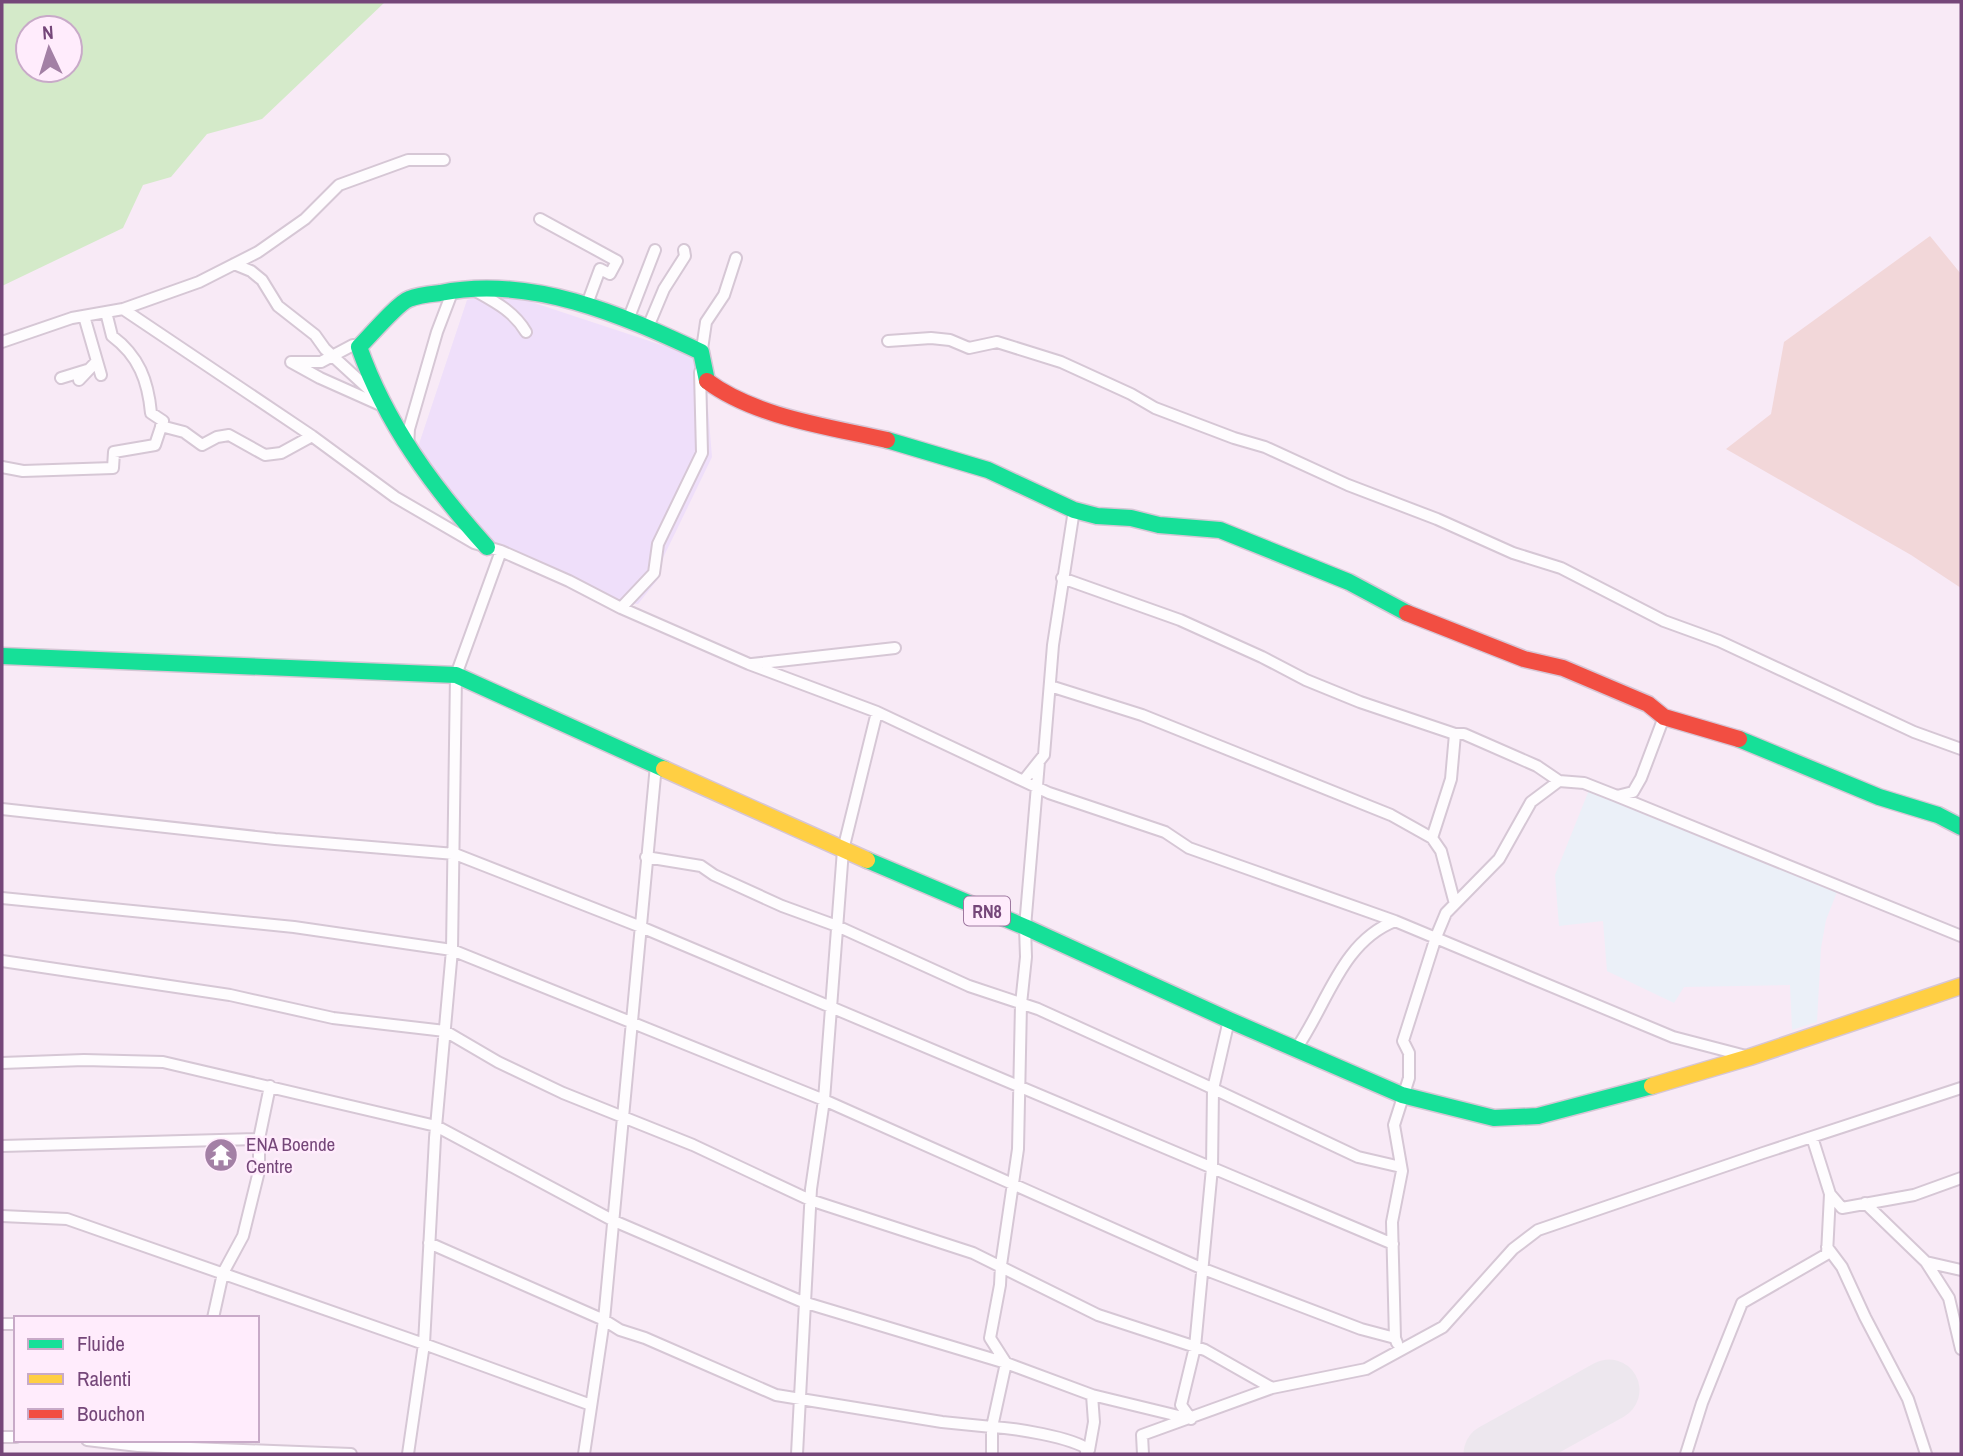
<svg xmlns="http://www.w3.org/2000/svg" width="1963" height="1456" font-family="'Archivo Narrow',sans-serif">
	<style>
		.education { fill: #ebf0f8 }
		.medical { fill: #efdffa }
		.green { fill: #f2d7d9 }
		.water { fill: #d4eac9; fill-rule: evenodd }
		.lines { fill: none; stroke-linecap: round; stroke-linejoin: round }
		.runway { stroke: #ede7ee; stroke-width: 61 }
		.street-casing { stroke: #d6c7d5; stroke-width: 14 }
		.fast-casing { stroke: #d6c6d5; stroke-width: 19 }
		.slow-casing { stroke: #d6c6d5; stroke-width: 19 }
		.jam-casing { stroke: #d6c6d5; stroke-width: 19 }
		.street { stroke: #fefcfe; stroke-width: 10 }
		.fast { stroke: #16e098; stroke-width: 16 }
		.slow { stroke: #ffcf43; stroke-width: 16 }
		.jam { stroke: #f24e42; stroke-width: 16 }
		.labels { text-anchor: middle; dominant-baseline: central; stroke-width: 5; stroke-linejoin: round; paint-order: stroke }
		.shield { fill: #ffecfc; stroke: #9e78a0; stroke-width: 2 }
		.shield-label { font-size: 18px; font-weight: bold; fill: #754779 }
		.poi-label { font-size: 19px; fill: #754779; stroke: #ffecfc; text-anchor: start }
	</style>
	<rect width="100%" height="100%" fill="#f8eaf6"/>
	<!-- education -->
	<path class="education" d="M1589 790 1837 892 1826 920 1821 948 1817 1022 1792 1030 1790 985 1684 987 1674 1003 1607 971 1603 921 1559 926 1555 875Z"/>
	<!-- medical -->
	<path class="medical" d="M501 292 704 359 712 457 663 558 658 579 638 604 626 603 493 543 425 461 419 444 467 300Z"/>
	<!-- green -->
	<path class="green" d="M1930 236 1961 274V588L1911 555 1726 449 1771 414 1784 342Z"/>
	<!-- water -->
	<path class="water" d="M2 2H385L262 119 207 134 171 177 143 185 123 228 2 286ZM28 28H70V70H28Z"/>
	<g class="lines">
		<!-- runway -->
		<path class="runway" d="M1494 1454 1609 1390"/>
		<!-- street casing -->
		<g class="street-casing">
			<path id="street" d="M540 219 617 261 610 274 600 269 587 304
				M234 264 251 271 262 280 278 306 315 335 325 349 374 394
				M472 289C493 301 513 310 526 332
				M123 309 312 436 395 497 474 543 501 551 569 581 621 608 749 664 877 712 1049 793 1165 832 1189 848 1395 921 1673 1037 1746 1056
				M84 316 101 375
				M628 320 655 250
				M648 327 664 289 685 256 684 250
				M888 341 931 338 950 340 969 348 997 342 1061 362 1131 394 1155 408 1234 438 1265 447 1348 485 1437 519 1513 553 1561 568 1664 621 1719 641 1914 732 1961 749
				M2 342 72 318 123 309 199 282 258 252 305 219 339 185 408 160H444
				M359 347 353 345 321 362H291L320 378 385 407
				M701 356 706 322 724 295 736 258
				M61 378 87 370
				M79 380 97 361
				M161 426 184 432 202 445 217 437 229 435 265 455 281 453 312 436
				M408 447 409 429 437 332 453 290
				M2 467 23 471 113 468 114 452 155 445 163 421 151 413C148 381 139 356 112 336L106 312
				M1062 578 1180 620 1262 657 1306 680 1360 702 1455 734
				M621 608 654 573 658 544 702 453 700 372
				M752 664 895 648
				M1050 686 1142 715 1391 815 1432 838 1441 851 1455 904
				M1024 780 1044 755 1053 645 1074 510
				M1617 796 1961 936
				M2 809 275 839 455 854 641 927 1393 1244
				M1432 838 1451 779 1455 734H1464L1537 766 1559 781
				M646 857 701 866 714 875 782 906 837 926 969 986 1038 1009 1201 1083 1358 1157 1401 1167
				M2 898 294 927 452 950 824 1100 1201 1268 1361 1329 1395 1338
				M2 961 230 995 333 1018 445 1031 498 1062 563 1093 693 1145 810 1200 973 1253 1098 1315 1205 1350 1272 1388
				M1296 1049C1327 1005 1341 942 1395 921
				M2 1063 84 1060 163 1062 436 1126 614 1221 803 1302 1006 1363 1092 1395 1191 1419
				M1812 1137 1830 1194 1842 1208 1914 1195 1961 1178
				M2 1146 259 1139 270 1086
				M1865 1203 1926 1262 1961 1270
				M2 1216 67 1219 424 1344 591 1405
				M429 1243 604 1320 620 1330 645 1338 776 1395 942 1422 992 1427 1006 1363 990 1338 1000 1285 1001 1265 1018 1149 1021 1004 1026 957 1025 927 1039 762
				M1827 1247 1842 1267 1865 1317 1908 1399 1926 1454
				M1926 1262 1949 1298 1961 1349
				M213 1318 223 1273 243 1236 259 1171V1139
				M2 1324H16
				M1397 1343 1395 1338 1392 1222 1402 1171 1394 1125 1409 1078V1053L1403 1041 1436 937 1446 913 1499 859 1531 802 1559 781 1584 783 1617 796 1633 792 1641 778 1664 717
				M1191 1419 1181 1405 1195 1347 1212 1168 1213 1089 1229 1020
				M2 1437H16
				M87 1440 138 1446 351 1454
				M1086 1452 1089 1450 1094 1422 1092 1395
				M408 1454 424 1344 435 1138 452 950 456 675 501 551
				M584 1454 604 1320 656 765
				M797 1454 811 1189 824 1100 843 850 877 712
				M992 1454V1427C1014 1428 1072 1437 1089 1450
				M1143 1454 1142 1435 1272 1388 1366 1369 1443 1327 1513 1249 1538 1230 1763 1153 1961 1088
				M1686 1454 1702 1403 1742 1303 1827 1254 1830 1194"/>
		</g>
		<!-- fast casing -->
		<g class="fast-casing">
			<path id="fast" d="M887 440 988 470 1074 510 1097 516 1131 518 1159 525 1220 530 1349 582 1407 613
				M487 547C433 487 386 424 359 347 369 337 398 303 409 299 418 295 430 294 440 293 531 275 620 314 701 352L707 381
				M2 656 456 675 664 769
				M1739 739 1879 797 1938 815 1961 827
				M867 860 1025 927 1229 1020 1402 1095 1494 1118 1538 1116 1652 1086"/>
		</g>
		<!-- slow casing -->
		<g class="slow-casing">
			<path id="slow" d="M664 769 867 860
				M1652 1086 1750 1057 1961 986"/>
		</g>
		<!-- jam casing -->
		<g class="jam-casing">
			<path id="jam" d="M707 381C755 417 830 427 887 440
				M1407 613 1524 659 1563 668 1648 704 1664 717 1739 739"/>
		</g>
		<!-- street -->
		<use href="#street" class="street"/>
		<!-- fast -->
		<use href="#fast" class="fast"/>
		<!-- slow -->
		<use href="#slow" class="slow"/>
		<!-- jam -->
		<use href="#jam" class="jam"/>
	</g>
	<!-- icons -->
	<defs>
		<g id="temple-disc" transform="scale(1.75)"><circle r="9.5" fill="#a380a5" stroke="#ffecfc"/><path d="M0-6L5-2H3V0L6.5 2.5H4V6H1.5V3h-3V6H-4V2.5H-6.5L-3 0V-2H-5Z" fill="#fff"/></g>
	</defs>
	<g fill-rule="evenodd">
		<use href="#temple-disc" x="221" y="1155"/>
	</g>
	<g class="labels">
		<!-- shield labels -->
		<rect class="shield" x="964" y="896.5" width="46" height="29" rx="5"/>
		<g class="shield-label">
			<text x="987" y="911">RN8</text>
		</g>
		<!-- poi labels -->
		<g class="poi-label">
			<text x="246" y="1144">ENA Boende<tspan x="246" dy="22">Centre</tspan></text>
		</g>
	</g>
	<!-- border -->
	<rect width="1963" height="1456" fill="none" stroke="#754779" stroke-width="7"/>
	<!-- legend -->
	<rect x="14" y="1316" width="245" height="126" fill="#ffecfc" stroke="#c8aac8" stroke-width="2"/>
	<rect x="28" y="1339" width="35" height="10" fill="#16e098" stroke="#c8aac8" stroke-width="2"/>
	<text x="77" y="1351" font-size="21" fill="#754779">Fluide</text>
	<rect x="28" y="1374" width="35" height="10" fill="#ffcf43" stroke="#c8aac8" stroke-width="2"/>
	<text x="77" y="1386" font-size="21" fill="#754779">Ralenti</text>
	<rect x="28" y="1409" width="35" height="10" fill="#f24e42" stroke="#c8aac8" stroke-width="2"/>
	<text x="77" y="1421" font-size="21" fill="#754779">Bouchon</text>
	<!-- north arrow -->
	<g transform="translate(49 49) rotate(356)"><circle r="33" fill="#ffecfc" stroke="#c8aac8" stroke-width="2"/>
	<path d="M0-5L12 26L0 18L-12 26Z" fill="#a380a5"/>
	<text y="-10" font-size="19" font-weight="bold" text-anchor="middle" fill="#754779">N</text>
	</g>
</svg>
